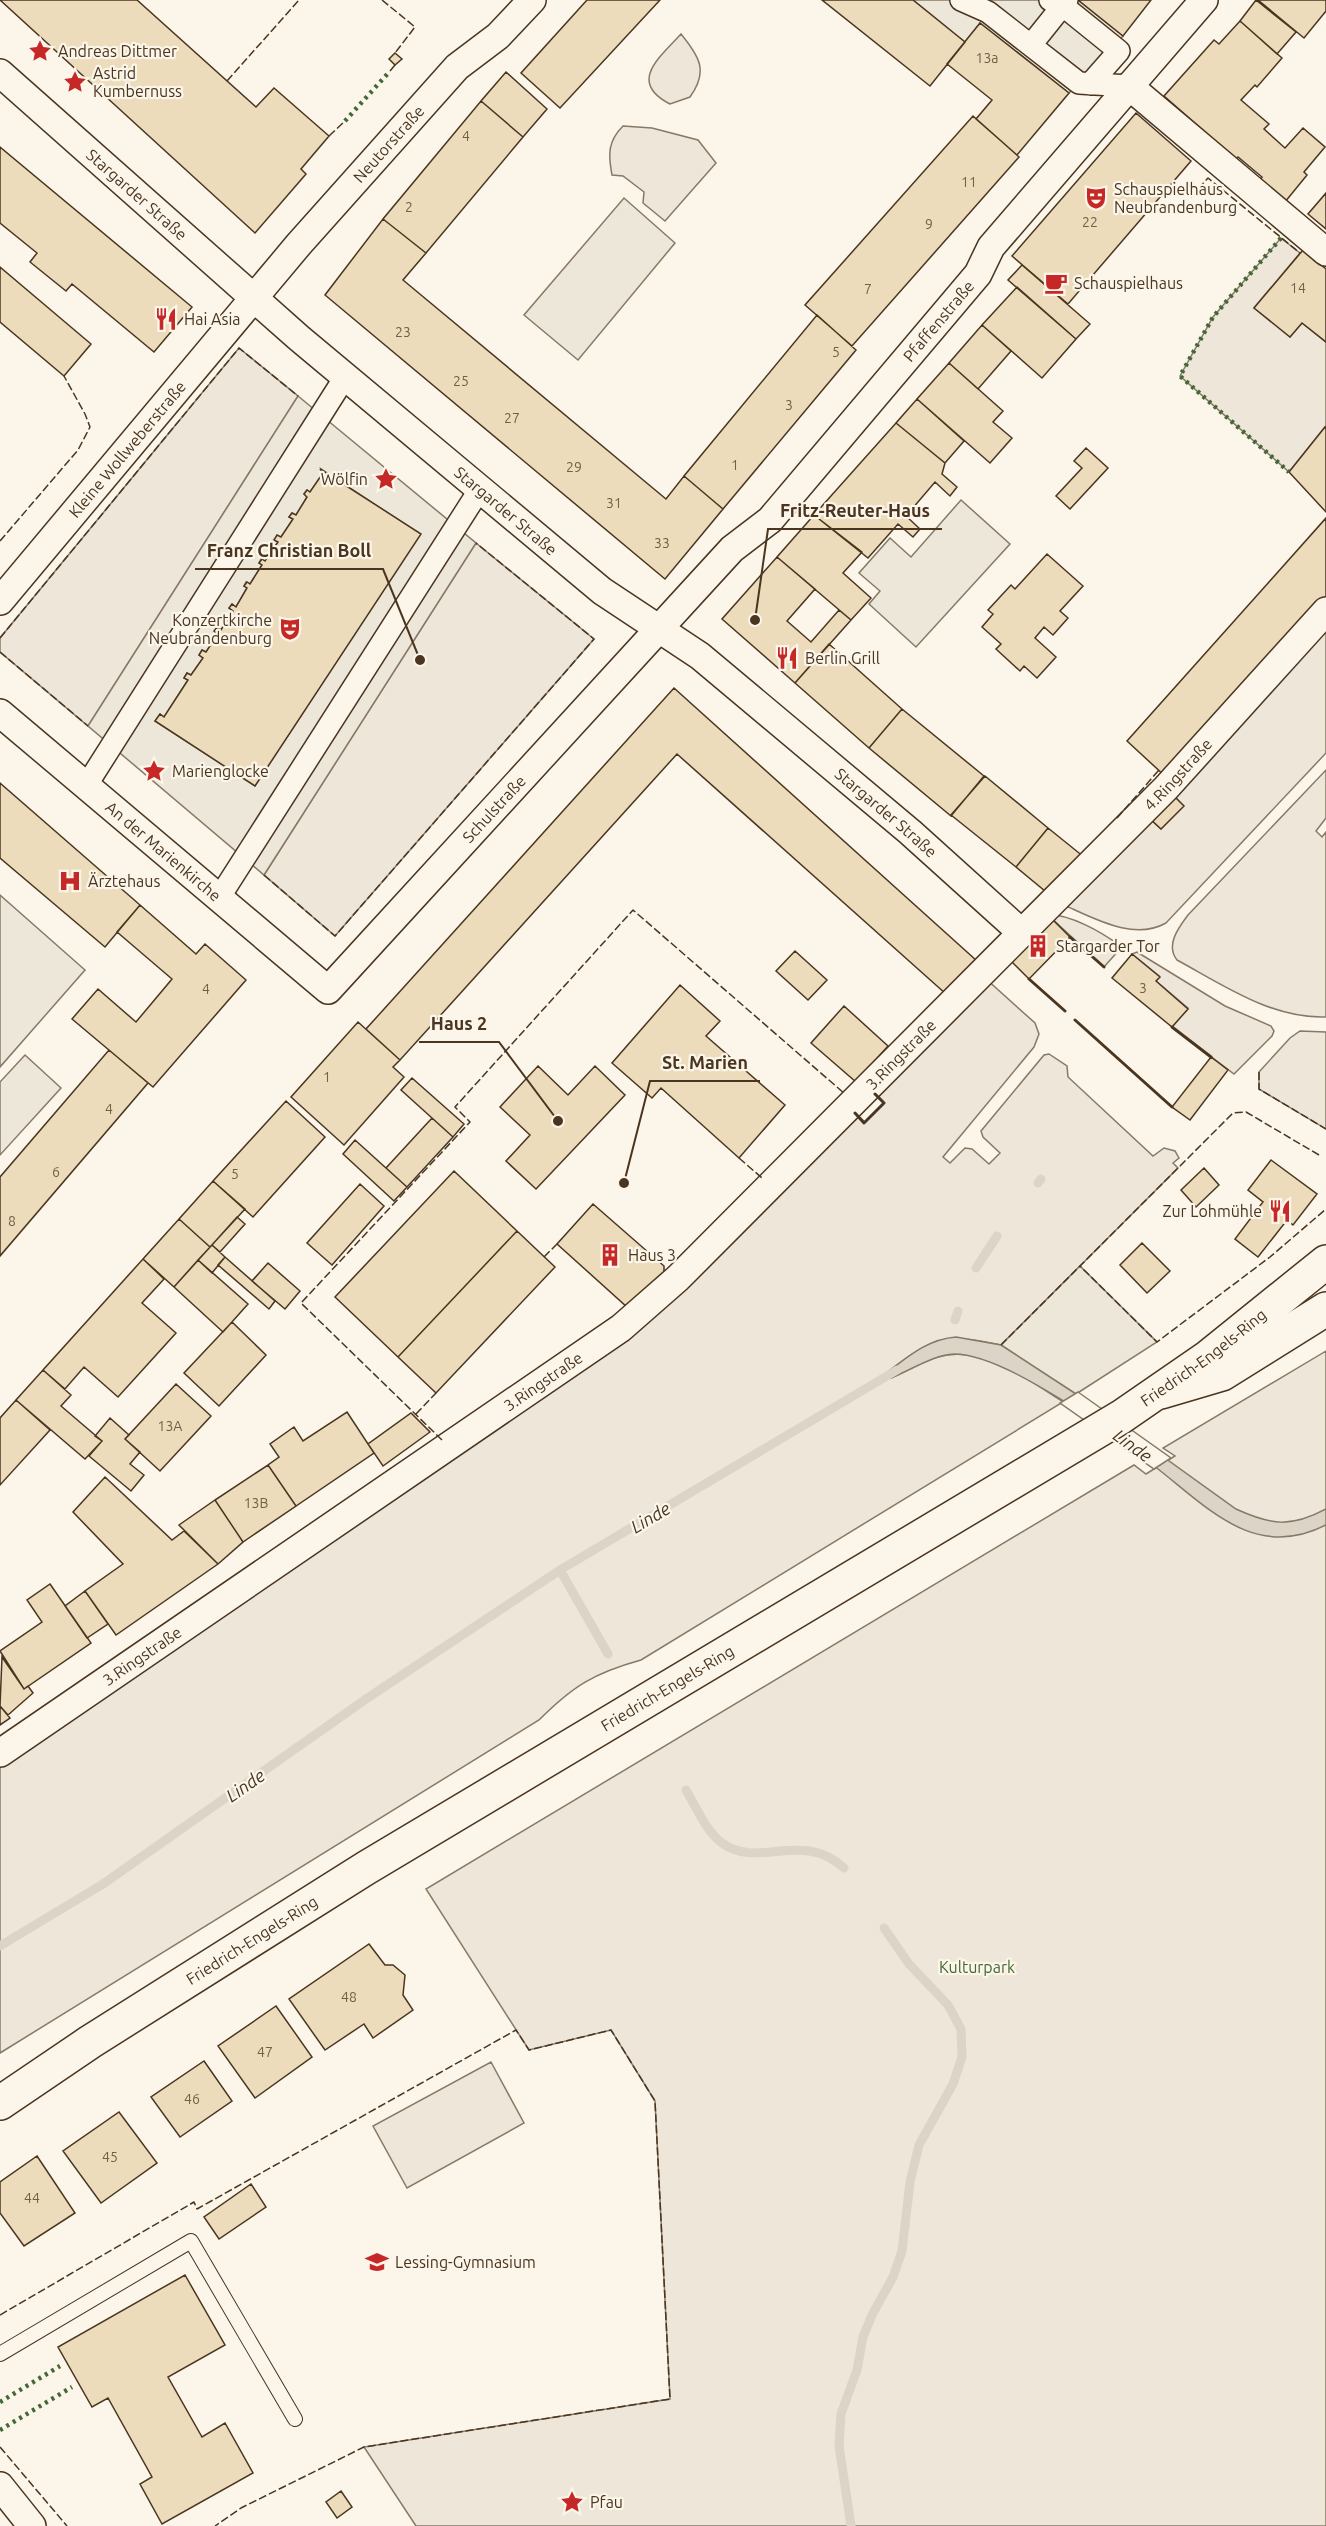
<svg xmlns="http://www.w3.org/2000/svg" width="1326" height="2526" font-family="Ubuntu,sans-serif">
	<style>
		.green { fill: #ede6d9; stroke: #887966; stroke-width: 1.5 }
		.parking { fill: #ede7d9; stroke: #887966; stroke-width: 1.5; fill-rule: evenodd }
		.water { fill: #dcd4c6; stroke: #887966; stroke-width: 1.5 }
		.pier { fill: #fbf6e9; stroke: #887966; stroke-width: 1.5 }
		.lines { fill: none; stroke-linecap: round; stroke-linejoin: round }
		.stream { stroke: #dcd4c6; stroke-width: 9 }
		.building { fill: #ecdcbc; stroke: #4a3520; stroke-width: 1.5 }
		.service-casing { stroke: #4a3520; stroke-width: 16 }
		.pedestrian-casing { stroke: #4a3520; stroke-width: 24 }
		.minor-casing { stroke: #4a3520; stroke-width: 30 }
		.secondary-casing { stroke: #4a3520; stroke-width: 36 }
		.primary-casing { stroke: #4a3520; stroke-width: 36 }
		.service { stroke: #fbf6e9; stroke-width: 14 }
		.pedestrian { stroke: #fbf6e9; stroke-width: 21 }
		.minor { stroke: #fbf6e9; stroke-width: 27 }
		.secondary { stroke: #fbf6e9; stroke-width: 33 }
		.primary { stroke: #fbf6e9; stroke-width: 33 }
		.hedge { stroke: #436837; stroke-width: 4.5; stroke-dasharray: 3 4.5; stroke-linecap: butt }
		.fence { stroke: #4a3520; stroke-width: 1.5; stroke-dasharray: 8 3; stroke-linecap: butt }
		.wall { stroke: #4a3520; stroke-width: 3 }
		.labels { text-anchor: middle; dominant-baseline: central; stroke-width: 4.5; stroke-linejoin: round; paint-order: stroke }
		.number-label { font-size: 14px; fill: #725f47 }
		.poi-label { font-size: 16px; fill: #4a3520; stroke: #fbf6e9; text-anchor: start }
		.street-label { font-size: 16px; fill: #4a3520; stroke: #fbf6e9 }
		.park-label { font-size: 16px; fill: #436837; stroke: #fbf6e9 }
		.water-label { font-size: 18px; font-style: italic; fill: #4a3520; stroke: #fbf6e9 }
		.leader { fill: none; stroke: #4a3520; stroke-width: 2 }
		.callout-dot { fill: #4a3520; stroke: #fbf6e9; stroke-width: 2 }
		.callout-label { font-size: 18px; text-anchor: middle; font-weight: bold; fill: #4a3520; stroke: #fbf6e9; stroke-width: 4.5; stroke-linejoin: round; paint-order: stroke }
	</style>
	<rect width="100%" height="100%" fill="#fbf6e9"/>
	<!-- green -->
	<path class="green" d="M681 34C699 56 709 71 690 97L670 104C627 82 660 57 681 34Z
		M623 126 652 128 698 140 716 163 665 221 643 203 644 192 623 176 612 175C608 154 608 141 623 126Z
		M1281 238 1300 253 1254 308 1290 337 1302 323 1326 342V426L1289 472 1180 376 1213 317Z
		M239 348 298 396 88 726 0 652V638Z
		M476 543 594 639 335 936 264 875Z
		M1326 624V753L1166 923C1134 941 1096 919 1066 906L1149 818 1161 829 1183 806 1172 794Z
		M1326 770V818L1316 831 1322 837 1326 832V1017C1272 1019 1223 985 1177 960 1165 945 1179 927 1188 915Z
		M1047 914C1071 915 1100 931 1119 945L1120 949 1104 967Z
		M1137 952 1225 1006 1271 1026 1274 1031 1272 1036 1234 1074 1172 1027 1188 1008 1156 981 1159 976 1132 954Z
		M985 978 1035 1023 1039 1034 1034 1047 943 1157 950 1163 965 1148 972 1149 989 1164 1000 1153 983 1137 981 1131 1044 1055 1049 1054 1067 1066 1068 1077 1153 1156 1164 1148 1175 1151 1179 1158 1173 1163 1178 1168 1001 1345C946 1333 933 1337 889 1371L891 1378C907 1371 922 1361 938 1357 981 1344 1029 1380 1063 1402L641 1660C594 1673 573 1686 539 1720L0 2053V1762L625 1334 855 1113 865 1122 884 1103 875 1093Z
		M1300 1031 1326 1032V1129L1259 1089V1072L1290 1038Z
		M1326 1351V2526H416L364 2447 670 2399 655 2101 611 2030 529 2050 426 1889 1134 1465 1146 1474 1175 1456 1163 1448Z
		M491 2062 524 2123 407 2188 373 2126Z"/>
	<!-- parking -->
	<path class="parking" d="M913 0H1078L1123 36 1069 93 980 23 965 42Z
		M624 198 675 243 578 360 524 315Z
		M298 396 476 543 264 875 88 726ZM321 469 420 534 255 786 155 721 160 714 164 717 188 680 184 678 187 673 191 675 203 658 199 655 202 650 206 652 218 634 217 628 221 630 233 611 229 608 232 604 236 607 247 588 244 586 246 582 250 584 262 565 259 563 261 559 265 561 278 542 274 540 281 537 293 519 289 517 292 513 296 515 307 497 304 494 307 490 310 492 323 473Z
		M961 500 1010 544 916 647 869 604 880 591 859 573 890 538 911 557Z
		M0 895 85 970 0 1067Z
		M25 1055 61 1088 0 1155V1082Z
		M1080 1266 1157 1342 1076 1394 1001 1345Z"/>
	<!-- water -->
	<path class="water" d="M956 1337 1001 1345 1076 1394 1236 1509C1271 1525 1291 1528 1326 1509V1525C1256 1561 1209 1509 1158 1469 1115 1435 1007 1354 954 1354 933 1355 911 1370 891 1378L888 1375 889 1371C910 1355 929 1339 956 1337Z"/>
	<!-- pier -->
	<path class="pier" d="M1078 1392 1171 1458 1154 1469 1060 1403Z"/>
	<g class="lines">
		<!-- stream -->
		<path class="stream" d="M1038 1183 1041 1179
			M976 1268 997 1236
			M955 1320 958 1311
			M560 1570 608 1654
			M686 1790C696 1807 706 1831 722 1843 760 1870 801 1829 844 1868
			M0 1946 103 1884 366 1699 560 1570 897 1370
			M851 2526 839 2446 841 2414 857 2370 863 2337 872 2315 893 2277 902 2251 910 2182 919 2145 953 2084 962 2057 961 2029 948 2005 909 1964 884 1928"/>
	</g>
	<!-- building -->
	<path class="building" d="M0 0H137L256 107 274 88 329 136 301 169 306 174 255 233Z
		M587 0H660L560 108 521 73Z
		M822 0H913L965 42 930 86Z
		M1078 0H1151L1123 36Z
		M1256 0 1296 32 1277 54 1240 21Z
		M1258 0H1326V11L1304 38Z
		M1240 21 1282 58 1257 87 1255 85 1241 100 1269 124 1264 129 1285 148 1303 128 1325 147 1304 172 1307 175 1285 202 1259 181 1262 177 1238 157 1236 159 1164 96 1214 40 1219 44Z
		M980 23 1069 93 1017 155 976 119 992 100 947 64Z
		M395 53 402 59 395 65 389 59Z
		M506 72 547 109 523 137 481 101Z
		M481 101 523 137 426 253 383 219Z
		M1136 113 1191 161 1068 304 1012 256Z
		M973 116 1019 157 852 346 805 305Z
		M0 147 192 307 154 352 72 284 66 291 30 262 37 253 0 223Z
		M1326 193V229L1308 214Z
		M383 219 426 253 403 280 666 499 684 476 723 509 665 579 325 295Z
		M1303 250 1326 269V342L1302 323 1290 337 1254 308Z
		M1022 265 1090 324 1076 339 1008 280Z
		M0 267 91 344 64 376 0 322Z
		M1017 287 1076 339 1042 378 982 325Z
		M817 315 856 350 723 509 684 476Z
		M982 325 1011 351 978 389 949 363Z
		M949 363 1003 411 993 422 1012 438 990 463 917 399Z
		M917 399 964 441 945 463 896 423Z
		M896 423 945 463 942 474 957 487 950 496 935 482 906 516 920 529 913 537 898 524 868 558 814 515Z
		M1325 427 1326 429V512L1289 472Z
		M1086 448 1108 468 1070 509 1056 496 1082 468 1074 461Z
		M320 469 421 534 255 786 155 721 160 714 164 717 188 680 184 678 187 673 191 675 203 658 199 655 202 650 206 652 218 634 214 631 217 627 221 630 233 611 229 608 232 604 236 607 247 588 244 586 247 582 250 584 262 565 259 563 262 559 265 561 278 542 274 540 277 535 281 537 293 519 289 517 292 513 296 515 307 497 304 494 307 490 310 492 323 473Z
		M814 515 862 552 843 573 871 598 851 620 777 557Z
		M1326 518V599L1166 777 1127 741Z
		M1047 554 1083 586 1060 611 1068 618 1053 635 1044 627 1035 638 1056 657 1037 678 1024 666 1020 671 996 649 1001 644 982 627 993 614 988 610 1011 585 1015 589Z
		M777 557 815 589 787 621 811 642 839 610 851 620 795 683 722 619Z
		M829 644 902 709 869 748 795 683Z
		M674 688 977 961 946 994 677 754 400 1060 366 1029Z
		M902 709 984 776 951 816 869 748Z
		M985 776 1048 828 1016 867 951 815Z
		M0 783 140 905 105 947 0 858Z
		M1170 792 1184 806 1161 829 1147 816Z
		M1048 828 1084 857 1051 896 1016 867Z
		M140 905 196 954 205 944 246 980 153 1087 72 1019 98 989 136 1022 172 979 117 932Z
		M1047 914 1070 937 1029 979 1006 956Z
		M795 951 827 980 808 1000 776 971Z
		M1132 954 1160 977 1156 981 1188 1009 1172 1027 1112 978Z
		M680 985 720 1021 706 1036 785 1105 739 1158 661 1088 652 1098 612 1063Z
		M844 1006 888 1046 856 1082 811 1043Z
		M358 1022 400 1060 393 1067 404 1077 344 1145 291 1097Z
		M109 1050 148 1083 0 1256V1177Z
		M1211 1057 1228 1070 1190 1120 1172 1107Z
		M538 1066 568 1095 595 1066 625 1095 536 1189 506 1161 530 1135 500 1107Z
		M412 1078 464 1124 453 1137 401 1090Z
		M286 1101 325 1137 253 1217 213 1181Z
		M432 1118 453 1137 407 1187 386 1168Z
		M355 1140 407 1187 394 1201 343 1154Z
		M1271 1160 1317 1194 1293 1225 1287 1220 1258 1257 1235 1239 1263 1202 1248 1190Z
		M1204 1168 1219 1185 1196 1207 1181 1190Z
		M454 1171 517 1231 398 1357 335 1297Z
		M213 1181 245 1209 210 1247 179 1219Z
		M360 1184 384 1206 332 1265 307 1243Z
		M593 1204 664 1266V1280L627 1307 557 1244Z
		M237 1217 245 1224 220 1252 212 1245Z
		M179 1219 210 1247 174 1287 143 1259Z
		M517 1231 555 1267 436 1393 398 1357Z
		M1142 1243 1170 1271 1147 1293 1120 1265Z
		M212 1245 225 1257 212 1273 198 1260Z
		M225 1257 275 1301 269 1309 218 1265Z
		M143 1259 164 1279 142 1303 176 1333 118 1397 84 1367 65 1389 43 1370Z
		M198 1260 248 1304 223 1332 174 1287Z
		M268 1263 300 1291 285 1309 252 1281Z
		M232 1322 266 1355 219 1406 184 1373Z
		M43 1370 71 1395 61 1406 102 1441 85 1459 16 1400Z
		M176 1384 211 1416 160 1471 125 1439Z
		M16 1400 50 1430 0 1485V1418Z
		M347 1412 374 1453 296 1506 268 1465 279 1457 270 1444 294 1427 303 1441Z
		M411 1413 430 1432 383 1466 368 1444Z
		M110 1418 129 1435 125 1439 140 1452 130 1464 144 1475 131 1491 89 1456 102 1441 95 1436Z
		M268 1465 296 1506 243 1542 215 1500Z
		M105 1477 172 1540 184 1531 218 1564 116 1635 85 1591 123 1564 73 1512Z
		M215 1500 243 1542 218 1564 179 1525Z
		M50 1584 91 1643 24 1689 0 1651 42 1622 27 1600Z
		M85 1591 108 1624 87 1638 65 1606Z
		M2 1657 24 1689 28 1686 33 1693 8 1715 0 1706Z
		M0 1706 10 1718 0 1725Z
		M369 1944 385 1965H393L405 1975 403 1995 413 2010 373 2038 364 2024 325 2050 289 1999Z
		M276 2006 312 2057 255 2098 218 2046Z
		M204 2061 232 2101 180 2137 151 2097Z
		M119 2112 157 2163 101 2203 63 2151Z
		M37 2156 75 2213 24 2246 0 2213V2182Z
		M251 2184 266 2207 219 2239 204 2217Z
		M185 2275 225 2345 168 2377 202 2437 225 2423 253 2473 162 2524 140 2484 152 2477 108 2398 92 2407 58 2347Z
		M341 2491 352 2507 337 2518 326 2502Z"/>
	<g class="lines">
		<!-- service casing -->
		<g class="service-casing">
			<path id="service" d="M0 2354 191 2241 295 2419"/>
		</g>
		<!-- pedestrian casing -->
		<g class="pedestrian-casing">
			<path id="pedestrian" d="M961 0 988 12 1079 83 1129 86
				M1050 0 1062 5 1119 51 1090 84
				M1031 45 1067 0
				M86 786 345 377
				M219 898 480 489"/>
		</g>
		<!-- minor casing -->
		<g class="minor-casing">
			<g id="minor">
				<path id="s1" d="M0 73 299 338 602 591 700 656 910 832 1022 933"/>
				<path d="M1129 86 1326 252"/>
				<path id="s2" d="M0 601 299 244 457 67 498 36 532 0"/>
				<path id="s3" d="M0 713 328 990 732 549 770 520 978 274 991 247 1204 0"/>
				<path id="s4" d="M0 1753 621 1328 678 1278 1166 788 1326 611"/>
				<path d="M0 2486 32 2526"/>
			</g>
		</g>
		<!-- secondary casing -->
		<g class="secondary-casing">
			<path id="secondary" d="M1161 1392 1222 1374 1326 1309"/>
		</g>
		<!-- primary casing -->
		<g class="primary-casing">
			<g id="primary">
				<path id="s5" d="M0 2103 90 2042 366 1868 1121 1417 1208 1357 1326 1262"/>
			</g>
		</g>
		<!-- service -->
		<use href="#service" class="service"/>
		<!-- pedestrian -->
		<use href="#pedestrian" class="pedestrian"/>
		<!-- minor -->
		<use href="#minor" class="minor"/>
		<!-- secondary -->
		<use href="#secondary" class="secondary"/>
		<!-- primary -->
		<use href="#primary" class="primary"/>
		<!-- hedge -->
		<path class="hedge" d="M345 121 390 71
			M1281 238 1213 317 1180 376 1289 472
			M0 2402 60 2366
			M0 2430 72 2387"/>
		<!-- fence -->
		<path class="fence" d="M382 0 415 27 395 53
			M390 71 395 65
			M227 81 299 0
			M329 136 345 121
			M1191 197 1208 178 1300 253
			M0 541 78 450 90 427 85 414 64 376
			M0 638 239 348 298 396
			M0 652 88 726
			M1117 818 1159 770
			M264 875 335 936 594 639 476 543
			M1259 1072V1089L1326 1129
			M1319 1155 1246 1112 1233 1113 1080 1266 1157 1342 1270 1257 1326 1209
			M739 1158 762 1178
			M544 1257 557 1244
			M1001 1345 1080 1266
			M416 1414 436 1393
			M442 1440 301 1303 470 1122 455 1107 633 910 845 1094
			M0 2315 194 2202 197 2209 516 2030 529 2050 611 2030 655 2101 670 2399 364 2447 241 2508 215 2526
			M0 2447 67 2526"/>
		<!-- wall -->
		<path class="wall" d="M1070 937 1104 967
			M1029 979 1065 1011
			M1075 1020 1172 1107
			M1172 1027 1211 1057
			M855 1113 864 1123 884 1103 875 1094"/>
	</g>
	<!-- icons -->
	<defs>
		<g id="sight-bare" transform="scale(1.8)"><path d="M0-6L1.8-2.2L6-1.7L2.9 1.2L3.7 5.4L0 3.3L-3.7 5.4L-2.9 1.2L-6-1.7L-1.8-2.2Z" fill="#c62828" stroke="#fbf6e9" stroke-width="2.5" paint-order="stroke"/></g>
		<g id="theatre-bare" transform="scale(1.8)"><path d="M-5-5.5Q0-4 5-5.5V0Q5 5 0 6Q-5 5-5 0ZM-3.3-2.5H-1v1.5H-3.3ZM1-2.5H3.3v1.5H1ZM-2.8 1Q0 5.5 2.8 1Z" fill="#c62828" stroke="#fbf6e9" stroke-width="2.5" paint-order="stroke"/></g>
		<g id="cafe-bare" transform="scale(1.8)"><path d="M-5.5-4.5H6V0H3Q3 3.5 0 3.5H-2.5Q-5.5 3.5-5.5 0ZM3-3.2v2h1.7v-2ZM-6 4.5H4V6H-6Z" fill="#c62828" stroke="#fbf6e9" stroke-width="2.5" paint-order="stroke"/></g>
		<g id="restaurant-bare" transform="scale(1.8)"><path d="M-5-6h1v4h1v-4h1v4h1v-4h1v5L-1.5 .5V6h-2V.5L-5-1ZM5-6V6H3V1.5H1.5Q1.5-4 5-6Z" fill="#c62828" stroke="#fbf6e9" stroke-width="2.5" paint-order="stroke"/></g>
		<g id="hospital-bare" transform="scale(1.8)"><path d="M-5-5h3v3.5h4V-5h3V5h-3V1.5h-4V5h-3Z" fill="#c62828" stroke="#fbf6e9" stroke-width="2.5" paint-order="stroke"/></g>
		<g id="building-bare" transform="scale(1.8)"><path d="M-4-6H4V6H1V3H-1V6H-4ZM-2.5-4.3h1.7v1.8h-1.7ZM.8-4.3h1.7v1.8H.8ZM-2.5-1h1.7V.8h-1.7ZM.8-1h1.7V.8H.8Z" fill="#c62828" stroke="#fbf6e9" stroke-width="2.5" paint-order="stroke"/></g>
		<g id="school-bare" transform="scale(1.8)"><path d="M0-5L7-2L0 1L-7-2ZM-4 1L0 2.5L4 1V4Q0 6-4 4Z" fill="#c62828" stroke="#fbf6e9" stroke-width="2.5" paint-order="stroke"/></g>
	</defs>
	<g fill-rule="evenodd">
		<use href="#sight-bare" x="40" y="51"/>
		<use href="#sight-bare" x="75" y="82"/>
		<use href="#theatre-bare" x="1096" y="198"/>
		<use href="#cafe-bare" x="1056" y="283"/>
		<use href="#restaurant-bare" x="166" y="319"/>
		<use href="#sight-bare" x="386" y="479"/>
		<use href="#theatre-bare" x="290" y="629"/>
		<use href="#restaurant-bare" x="787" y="658"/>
		<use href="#sight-bare" x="154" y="771"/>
		<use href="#hospital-bare" x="70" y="881"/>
		<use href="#building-bare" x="1038" y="946"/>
		<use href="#restaurant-bare" x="1280" y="1211"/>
		<use href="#building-bare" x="610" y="1255"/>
		<use href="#school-bare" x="377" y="2262"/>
		<use href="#sight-bare" x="572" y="2502"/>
	</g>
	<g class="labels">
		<!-- number labels -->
		<g class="number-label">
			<text x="987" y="58">13a</text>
			<text x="466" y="136">4</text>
			<text x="969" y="182">11</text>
			<text x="409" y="207">2</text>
			<text x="1090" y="222">22</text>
			<text x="929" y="224">9</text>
			<text x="1298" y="288">14</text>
			<text x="868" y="289">7</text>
			<text x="403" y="332">23</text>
			<text x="836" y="352">5</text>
			<text x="461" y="381">25</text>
			<text x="789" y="405">3</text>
			<text x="512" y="418">27</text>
			<text x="735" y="465">1</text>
			<text x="574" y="467">29</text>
			<text x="614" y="503">31</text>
			<text x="662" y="543">33</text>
			<text x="1143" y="988">3</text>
			<text x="206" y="989">4</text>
			<text x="327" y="1077">1</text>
			<text x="109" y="1109">4</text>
			<text x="56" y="1172">6</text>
			<text x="235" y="1174">5</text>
			<text x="12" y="1221">8</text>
			<text x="170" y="1426">13A</text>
			<text x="256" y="1503">13B</text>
			<text x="349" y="1997">48</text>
			<text x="265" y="2052">47</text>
			<text x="192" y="2099">46</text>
			<text x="110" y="2157">45</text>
			<text x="32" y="2198">44</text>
		</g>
		<!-- poi labels -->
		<g class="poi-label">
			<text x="58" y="51">Andreas Dittmer</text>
			<text x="93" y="73">Astrid<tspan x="93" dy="18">Kumbernuss</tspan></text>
			<text x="1114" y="189">Schauspielhaus<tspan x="1114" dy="18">Neubrandenburg</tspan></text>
			<text x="1074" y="283">Schauspielhaus</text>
			<text x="184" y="319">Hai Asia</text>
			<text x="368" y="479" text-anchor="end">Wölfin</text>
			<text x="272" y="620" text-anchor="end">Konzertkirche<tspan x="272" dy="18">Neubrandenburg</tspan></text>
			<text x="805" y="658">Berlin Grill</text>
			<text x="172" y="771">Marienglocke</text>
			<text x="88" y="881">Ärztehaus</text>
			<text x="1056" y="946">Stargarder Tor</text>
			<text x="1262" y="1211" text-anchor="end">Zur Lohmühle</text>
			<text x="628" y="1255">Haus 3</text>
			<text x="395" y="2262">Lessing-Gymnasium</text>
			<text x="590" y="2502">Pfau</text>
		</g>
		<!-- street labels -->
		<g class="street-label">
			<text stroke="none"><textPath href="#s2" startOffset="600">Neutorstraße</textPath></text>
			<text stroke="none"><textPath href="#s1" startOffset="183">Stargarder Straße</textPath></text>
			<text stroke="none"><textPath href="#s3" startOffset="1336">Pfaffenstraße</textPath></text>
			<text stroke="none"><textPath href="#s2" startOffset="198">Kleine Wollweberstraße</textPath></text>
			<text stroke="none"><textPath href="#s1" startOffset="669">Stargarder Straße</textPath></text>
			<text stroke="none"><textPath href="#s4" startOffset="1538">4.Ringstraße</textPath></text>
			<text stroke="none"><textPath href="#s3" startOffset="675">Schulstraße</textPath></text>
			<text stroke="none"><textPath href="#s1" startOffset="1155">Stargarder Straße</textPath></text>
			<text stroke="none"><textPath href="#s3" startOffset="214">An der Marienkirche</textPath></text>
			<text stroke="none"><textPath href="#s4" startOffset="1144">3.Ringstraße</textPath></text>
			<text stroke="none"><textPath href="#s5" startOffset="1416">Friedrich-Engels-Ring</textPath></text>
			<text stroke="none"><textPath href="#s4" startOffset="658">3.Ringstraße</textPath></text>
			<text stroke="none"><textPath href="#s4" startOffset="172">3.Ringstraße</textPath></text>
			<text stroke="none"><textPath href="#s5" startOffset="786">Friedrich-Engels-Ring</textPath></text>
			<text stroke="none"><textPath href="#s5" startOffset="300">Friedrich-Engels-Ring</textPath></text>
		</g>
		<!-- park labels -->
		<g class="park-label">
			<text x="977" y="1967">Kulturpark</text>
		</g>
		<!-- water labels -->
		<g class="water-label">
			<text transform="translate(1133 1445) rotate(36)">Linde</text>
			<text transform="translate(650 1517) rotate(-31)">Linde</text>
			<text transform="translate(245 1785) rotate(-35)">Linde</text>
		</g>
	</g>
	<!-- callouts -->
	<path class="leader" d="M755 620L768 529H942M420 660L383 569H195M558 1121L499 1042H419M624 1183L650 1081H760"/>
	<g class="callout-dot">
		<circle cx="755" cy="620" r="6"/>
		<circle cx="420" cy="660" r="6"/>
		<circle cx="558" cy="1121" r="6"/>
		<circle cx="624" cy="1183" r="6"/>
	</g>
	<g class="callout-label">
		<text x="855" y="517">Fritz-Reuter-Haus</text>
		<text x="289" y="557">Franz Christian Boll</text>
		<text x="459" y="1030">Haus 2</text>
		<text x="705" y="1069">St. Marien</text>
	</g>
</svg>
